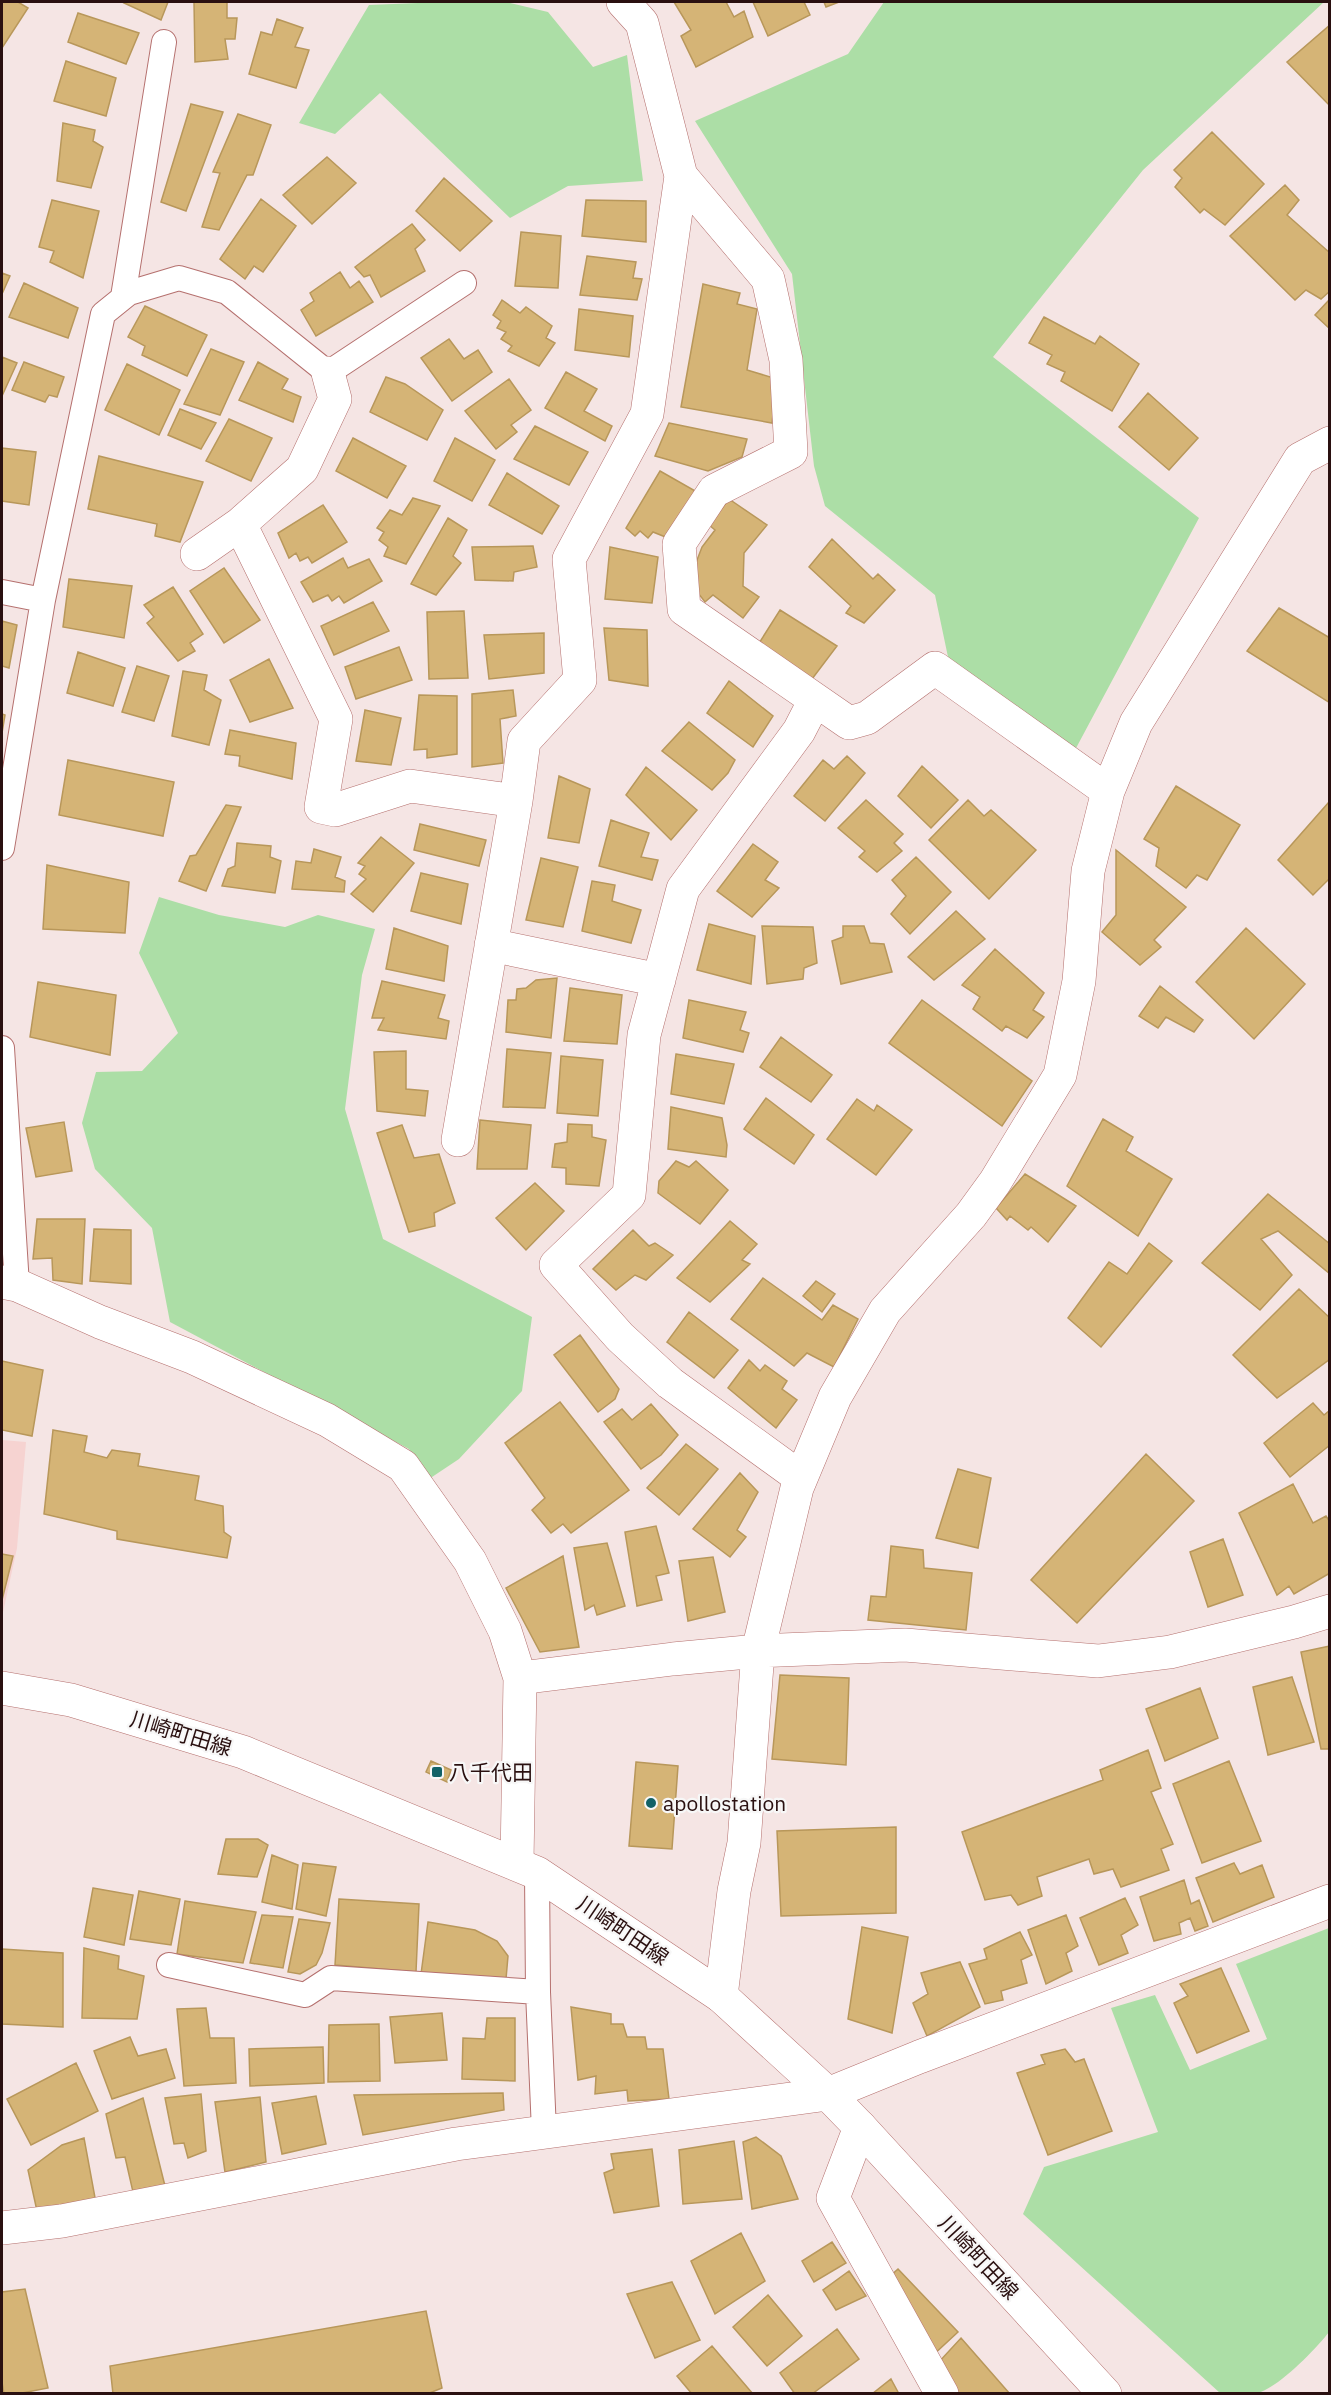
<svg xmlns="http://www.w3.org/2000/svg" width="1331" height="2395" font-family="'IBM Plex Sans','Noto Sans JP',sans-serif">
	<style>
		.built { fill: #f6d3d1 }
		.green { fill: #acdea6 }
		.building { fill: #d5b476; stroke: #b8975a; stroke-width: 1.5 }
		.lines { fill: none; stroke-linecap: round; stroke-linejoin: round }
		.service-casing { stroke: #b5706e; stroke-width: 26 }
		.minor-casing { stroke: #b5706e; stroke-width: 34 }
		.secondary-casing { stroke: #b5706e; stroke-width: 34 }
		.service { stroke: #fff; stroke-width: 24 }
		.minor { stroke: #fff; stroke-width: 33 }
		.secondary { stroke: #fff; stroke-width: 33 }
		.poi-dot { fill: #126267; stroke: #f7f7f7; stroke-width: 2 }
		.labels { text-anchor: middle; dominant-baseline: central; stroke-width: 4.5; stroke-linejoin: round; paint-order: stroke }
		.street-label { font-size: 21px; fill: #2a1010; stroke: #f7f7f7 }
		.poi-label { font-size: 21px; fill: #2a1010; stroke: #f7f7f7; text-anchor: start }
	</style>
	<rect width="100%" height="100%" fill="#f5e5e4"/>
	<!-- built -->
	<path class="built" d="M2 1440 26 1442 17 1548 2 1617Z"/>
	<!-- green -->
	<path class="green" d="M442 2H506L548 12 593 67 627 55 643 181 568 186 510 218 380 93 335 134 299 123 369 5Z
		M884 2H1324L1143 170 993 357 1199 518 1075 750 948 657 935 595 825 506 814 466 792 274 695 121 848 54Z
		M159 897 219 915 285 927 318 915 375 929 362 975 345 1109 383 1239 532 1317 522 1391 459 1459 429 1479 409 1449 170 1322 152 1228 95 1169 82 1123 96 1072 142 1071 178 1033 139 953Z
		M1329 1928V2332C1316 2349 1279 2387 1258 2393 1247 2395 1231 2394 1220 2393L1023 2214 1044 2167 1158 2132 1111 2008 1155 1995 1190 2070 1267 2039 1236 1964Z"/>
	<!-- building -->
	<path class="building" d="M2 2H18L28 8 2 48Z
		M125 2H168L161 20 124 3Z
		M194 2H227V18H237L235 39H225L228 59 195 62Z
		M674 2H726L734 17 744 11 753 37 696 67 681 36 691 30Z
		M753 2H804L810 15 768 36Z
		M824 2H839L826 7Z
		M78 13 139 33 126 64 68 42Z
		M277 19 303 28 295 47 309 50 296 88 249 74 261 32 272 35Z
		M1330 25V106L1287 62Z
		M66 61 116 78 106 116 54 101Z
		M191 104 223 112 186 211 161 202Z
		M238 114 271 125 253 175H247L219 230 202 227 220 173 213 172Z
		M63 123 95 130 93 141 103 147 91 188 57 181Z
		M1212 132 1264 184 1225 225 1204 209 1200 213 1175 187 1182 178 1174 170Z
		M327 157 356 183 312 224 283 195Z
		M444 178 492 221 460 251 416 211Z
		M1285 185 1299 200 1287 215 1330 253V291L1321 299 1306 290 1295 300 1230 236Z
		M261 199 296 226 263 272 254 266 245 279 220 259Z
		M52 200 99 211 83 278 50 262 54 251 39 247Z
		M586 200 646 201V242L582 236Z
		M412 224 425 240 415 249 425 271 381 297 370 275 364 277 355 267Z
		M521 232 561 236 558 288 515 286Z
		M587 256 636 262 633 278 642 279 637 300 580 295Z
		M340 272 350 288 359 281 373 302 316 336 301 310 314 301 310 293Z
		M2 273 10 276 2 294Z
		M24 283 78 308 68 338 9 317Z
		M703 284 740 293 737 304 757 309 747 370 777 379 772 423 681 407Z
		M1330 299V329L1315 315Z
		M502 300 520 313 526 307 552 326 546 338 555 343 539 366 508 351 512 346 501 339 506 332 497 328 501 321 493 315Z
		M145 306 207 335 187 376 142 355 145 346 128 337Z
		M579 309 633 316 629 357 575 350Z
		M1044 317 1095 344 1100 336 1139 364 1112 411 1061 381 1065 372 1047 364 1052 355 1029 343Z
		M449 339 464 359 478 350 492 372 452 401 421 358Z
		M211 349 244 362 220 415 184 404Z
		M2 357 17 363 2 396Z
		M24 362 64 377 57 397 49 395 45 402 12 390Z
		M258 362 288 379 282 389 301 397 293 422 239 400Z
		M127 364 180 390 159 435 105 410Z
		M566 372 597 389 584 411 612 426 605 441 545 408Z
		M386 377 405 384 443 410 427 440 370 412Z
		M509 379 531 410 511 425 517 432 496 449 465 411Z
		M1148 393 1198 438 1169 470 1119 427Z
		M180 409 216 423 201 449 168 435Z
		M229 419 272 438 251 481 206 461Z
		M669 423 747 439 742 457 708 471 655 456Z
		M535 426 588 452 569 485 514 459Z
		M353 438 406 466 387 498 336 471Z
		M455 438 495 460 472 501 434 481Z
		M2 448 36 452 29 505 2 501Z
		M99 456 203 482 180 542 155 536 157 524 88 509Z
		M660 471 697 492 668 538 653 532 648 538 640 531 635 536 626 528Z
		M507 473 559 506 542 534 489 505Z
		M413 498 440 506 406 564 384 556 388 547 379 540 384 532 377 528 390 510 402 515Z
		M729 499 767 525 744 553 743 586 759 597 743 618 713 595 705 602 695 589 692 573 702 547 715 530 709 525Z
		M323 505 347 542 312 563 308 557 300 561 296 553 289 558 278 533Z
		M448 518 467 530 453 556 461 563 436 595 411 584Z
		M832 539 873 579 878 574 895 590 864 623 846 613 851 606 809 567Z
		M533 546 537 567 514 572 513 581 475 580 472 547Z
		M610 547 658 557 652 603 605 599Z
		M343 558 348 568 369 559 382 581 344 603 339 596 332 601 328 595 313 602 301 582Z
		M224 568 260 620 224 643 190 591Z
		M69 579 132 586 124 638 63 627Z
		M173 587 203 634 190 643 195 651 178 661 147 623 154 617 144 605Z
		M373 602 389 631 334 655 321 626Z
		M1279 608 1330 638V703L1247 651Z
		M780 610 837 646 809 683 756 648Z
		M464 611 468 678 429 679 427 612Z
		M2 621 17 625 9 668 2 666Z
		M604 628 647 630 648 686 609 680Z
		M544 633V673L489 679 484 635Z
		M399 647 412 680 356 699 345 667Z
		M78 652 125 668 113 706 67 693Z
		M269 659 293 708 250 722 230 680Z
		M137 666 169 676 154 721 122 712Z
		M183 671 207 675 204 690 221 700 209 745 172 736Z
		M729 681 773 716 753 747 707 713Z
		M513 690 516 716 500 719 503 763 472 767V694Z
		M419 695 457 696V754L427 758V749L414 750Z
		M365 710 401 718 391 765 356 761Z
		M2 714 5 715 2 733Z
		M689 722 735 760 728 773 712 790 662 751Z
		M230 730 296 743 292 779 239 766 240 756 225 754Z
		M847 756 865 773 825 821 794 796 823 760 834 769Z
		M68 760 174 782 163 836 59 815Z
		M922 766 958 800 931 828 898 796Z
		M646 767 697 810 671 840 626 795Z
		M559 776 590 789 579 843 548 838Z
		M1176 786 1240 825 1207 880 1197 875 1186 888 1156 866 1159 848 1144 839Z
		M866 800 903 834 894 843 902 851 877 872 859 857 865 851 838 828Z
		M968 800 984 816 991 810 1036 850 989 899 929 840Z
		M1329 802 1330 878 1313 895 1278 860Z
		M226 805 241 807 206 891 179 881 190 856 196 855Z
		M611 820 649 833 641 857 658 860 652 880 599 866Z
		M420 824 486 840 479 866 414 850Z
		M381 837 414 863 373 912 351 894 366 879 359 874 365 866 358 863Z
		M237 843 271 846 270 857 281 861 275 893 222 886 228 869 235 866Z
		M753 844 778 862 765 880 779 888 752 917 717 891Z
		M314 849 341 857 335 877 345 881 344 892 292 889 296 861 311 863Z
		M1116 850 1186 907 1154 940 1161 947 1140 965 1102 932 1116 915Z
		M916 857 951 892 910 934 891 914 906 896 892 880Z
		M541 858 578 867 563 927 526 920Z
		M47 865 129 882 125 933 43 929Z
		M421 873 468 884 461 924 411 911Z
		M592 881 615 885 612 901 641 910 631 943 582 931Z
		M956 911 985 939 934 980 908 957Z
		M709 924 755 936 751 984 697 970Z
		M762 926 813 927 817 963 804 968 803 979 767 984Z
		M843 926H864L870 943 884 944 892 972 841 984 832 941 843 937Z
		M394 928 448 946 444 981 386 969Z
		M1246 928 1305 984 1254 1039 1196 982Z
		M995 949 1044 993 1033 1010 1044 1017 1027 1038 1006 1026 1002 1031 973 1009 980 997 962 985Z
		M557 978 551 1038 506 1032 508 1000H516L517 989 526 988 536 980Z
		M382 981 445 995 438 1018 449 1021 446 1039 378 1030 384 1018H372Z
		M38 982 116 995 110 1055 30 1037Z
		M1160 986 1203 1020 1194 1032 1166 1017 1158 1028 1139 1016Z
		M570 988 622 995 617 1044 564 1041Z
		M689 1000 746 1012 740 1030 749 1033 743 1052 683 1038Z
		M922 1000 1032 1081 1002 1126 889 1043Z
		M781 1037 832 1075 811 1102 760 1067Z
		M507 1049 551 1053 545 1108 503 1107Z
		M406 1051V1089L428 1091 425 1116 377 1111 374 1052Z
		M676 1054 734 1064 724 1104 671 1094Z
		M561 1056 603 1060 598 1116 557 1113Z
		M766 1098 814 1135 794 1164 744 1129Z
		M857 1099 874 1111 877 1105 912 1130 876 1175 827 1139Z
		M671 1107 722 1118 727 1145 726 1157 668 1149Z
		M1103 1119 1133 1137 1126 1151 1172 1179 1138 1236 1067 1186Z
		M480 1120 531 1125 527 1169H477Z
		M64 1122 72 1171 36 1177 26 1128Z
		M568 1124 592 1125V1137L606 1140 599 1186 566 1184V1168L552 1167 555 1144 567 1142Z
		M402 1125 414 1158 439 1154 455 1203 434 1213 435 1226 409 1232 377 1133Z
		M676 1161 689 1167 696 1161 728 1190 700 1224 658 1193 659 1181Z
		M1025 1174 1076 1206 1048 1242 1031 1227 1028 1230 1010 1216 1007 1220 996 1208Z
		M535 1183 564 1211 526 1250 496 1218Z
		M1268 1194 1330 1244V1274L1278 1231 1261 1239 1292 1275 1260 1310 1202 1263Z
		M37 1219H85L82 1284 53 1280 52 1258 33 1259Z
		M730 1221 757 1244 742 1260 750 1264 710 1302 677 1278Z
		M94 1229 131 1230V1284L90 1281Z
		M633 1230 649 1246 655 1243 673 1255 646 1280 635 1275 616 1290 593 1269Z
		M1149 1243 1172 1261 1101 1347 1068 1318 1109 1262 1127 1274Z
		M763 1278 822 1320 833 1305 858 1319 834 1367 807 1353 794 1366 731 1319Z
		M816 1281 835 1294 822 1312 803 1296Z
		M1299 1289 1330 1318V1359L1277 1398 1233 1355Z
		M689 1312 738 1350 714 1378 667 1342Z
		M580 1335 619 1389 615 1399 598 1412 554 1355Z
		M749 1360 760 1371 765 1365 787 1381 782 1389 797 1400 776 1428 728 1388Z
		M2 1361 43 1370 32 1436 2 1430Z
		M560 1402 629 1490 571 1533 563 1524 551 1533 532 1510 545 1498 505 1443Z
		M1313 1403 1324 1415 1330 1410V1445L1290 1477 1264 1443Z
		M651 1404 678 1435 661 1455 641 1469 604 1422 622 1409 632 1420Z
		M53 1430 87 1436 84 1452 107 1458 112 1450 140 1454 138 1466 199 1476 195 1500 223 1506 224 1532 231 1537 227 1558 117 1539V1531L44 1514Z
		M686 1444 718 1469 679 1515 647 1488Z
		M1146 1454 1194 1501 1077 1623 1031 1580Z
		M958 1469 991 1478 978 1548 936 1538Z
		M740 1473 758 1492 737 1530 746 1537 730 1557 693 1529Z
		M1293 1484 1313 1523 1326 1516 1330 1522V1573L1294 1594 1289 1586 1277 1595 1239 1513Z
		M656 1526 669 1573 656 1576 662 1600 637 1606 625 1532Z
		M1223 1539 1243 1595 1208 1607 1190 1552Z
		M607 1543 625 1606 597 1615 594 1605 585 1610 574 1548Z
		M891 1546 923 1550 924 1568 972 1573 966 1630 868 1620 871 1596 886 1597Z
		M2 1554 13 1556 2 1600Z
		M563 1556 579 1647 540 1652 506 1588Z
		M713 1557 725 1612 688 1621 679 1561Z
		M1330 1646V1749H1321L1301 1652Z
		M780 1675 849 1678 846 1765 772 1759Z
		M1292 1677 1314 1742 1268 1755 1253 1687Z
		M1200 1688 1218 1738 1165 1761 1146 1709Z
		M1148 1750 1161 1788 1151 1792 1173 1844 1161 1849 1169 1870 1121 1887 1113 1869 1094 1874 1089 1859 1037 1877 1042 1896 1018 1905 1011 1895 985 1900 962 1832 1103 1780 1100 1770Z
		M431 1761 451 1770 447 1782 426 1772Z
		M1229 1761 1261 1841 1202 1863 1173 1784Z
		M636 1762 678 1766 672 1849 629 1846Z
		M896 1827V1913L781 1916 777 1831Z
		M226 1839H258L268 1845 257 1877 218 1874Z
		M272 1855 298 1865 292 1909 262 1902Z
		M303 1863 336 1867 326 1916 296 1909Z
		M1234 1863 1240 1874 1262 1865 1274 1897 1213 1922 1196 1878Z
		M1184 1880 1191 1904 1199 1900 1208 1926 1195 1931 1190 1918 1179 1923 1181 1934 1154 1941 1140 1897Z
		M93 1888 133 1895 124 1945 84 1937Z
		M139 1891 180 1899 171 1945 130 1939Z
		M1125 1898 1138 1925 1121 1935 1128 1953 1099 1965 1080 1918Z
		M339 1899 419 1904 416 1972 335 1965Z
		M185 1901 256 1912 243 1963 177 1954Z
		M262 1915 293 1917 283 1968 250 1963Z
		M1066 1915 1078 1946 1066 1953 1072 1971 1046 1984 1028 1930Z
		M299 1919 330 1923 322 1953 316 1965 300 1974 288 1972Z
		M428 1922 475 1930 497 1941 508 1956 506 1979 421 1974Z
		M862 1927 908 1937 892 2033 848 2019Z
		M1020 1932 1032 1955 1021 1960 1027 1983 1001 1991 1003 2000 985 2004 969 1964 987 1959 984 1949Z
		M84 1948 119 1956 118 1969 144 1976 137 2019 82 2018Z
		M2 1949 63 1953V2027L2 2024Z
		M960 1962 980 2007 927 2036 913 2003 928 1994 921 1973Z
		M1221 1968 1249 2031 1197 2053 1174 2003 1188 1996 1180 1984Z
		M571 2007 611 2014V2024H623L627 2037H645L647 2049H663L669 2099 628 2101 627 2090 595 2094 596 2076 578 2080Z
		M206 2008 210 2038H234L236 2083 184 2086 177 2009Z
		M442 2013 447 2060 395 2063 390 2017Z
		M487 2018H515V2081L462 2079 463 2038 485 2039Z
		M379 2024 380 2081 328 2082 329 2025Z
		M130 2037 138 2056 166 2049 175 2078 112 2099 94 2051Z
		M323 2047 324 2083 250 2086 249 2049Z
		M1065 2049 1075 2062 1084 2059 1112 2131 1048 2155 1017 2073 1045 2064 1041 2055Z
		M76 2063 98 2111 31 2145 7 2099Z
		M503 2093 504 2110 363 2135 354 2095Z
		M201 2094 206 2151 188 2158 184 2143 174 2144 165 2098Z
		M316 2096 326 2144 282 2154 272 2103Z
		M260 2097 266 2162 225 2172 215 2102Z
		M143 2098 165 2186 133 2192 125 2157 116 2158 106 2114Z
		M756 2137 781 2156 798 2199 752 2209 743 2142Z
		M84 2138 96 2203 37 2211 28 2170 62 2145Z
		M734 2141 742 2199 683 2204 679 2150Z
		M652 2149 659 2206 614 2213 604 2173 614 2169 611 2154Z
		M741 2233 765 2281 715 2314 691 2261Z
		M832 2242 846 2263 814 2282 802 2261Z
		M898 2269 958 2332 932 2356 888 2278Z
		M849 2271 866 2296 836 2310 823 2290Z
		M672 2282 700 2340 655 2358 627 2294Z
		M25 2289 48 2388 17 2394H4L2 2382V2292Z
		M768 2295 802 2336 767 2366 733 2327Z
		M426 2311 442 2388 427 2394H113L110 2366Z
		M837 2329 859 2359 812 2394H795L780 2373Z
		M961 2338 1010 2394H956L937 2364Z
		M712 2346 753 2394H692L677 2376Z
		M891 2379 899 2394H872Z"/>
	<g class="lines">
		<!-- service casing -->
		<g class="service-casing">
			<path id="service" d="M123 297 164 42
				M2 592 43 600
				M2 848 43 600 103 314 129 293 179 278 227 292 328 373 464 283
				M2 1048 17 1285
				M537 1873 538 1992 544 2131
				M169 1965 305 1995 331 1978 538 1992"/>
		</g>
		<!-- minor casing -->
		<g class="minor-casing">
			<path id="minor" d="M623 2 642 23 681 176 768 279 786 360 791 452 714 491 679 544 684 609 849 723 867 718 935 668 1108 791
				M240 524 336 719 321 807 335 810 410 786 516 801
				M197 554 240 524 302 469 335 399 328 373
				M491 945 659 980
				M458 1140 516 801 524 741 580 680 569 559 647 414 681 176
				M2 1282 17 1285 100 1322 192 1357 327 1420 403 1466 470 1561 505 1631 520 1678
				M801 1478 670 1383 620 1337 556 1265 629 1195 644 1035 683 889 799 731 815 700
				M517 1863 520 1678 673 1659 758 1651 905 1645 1098 1661 1170 1652 1294 1622 1330 1611
				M721 1996 734 1891 744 1843 758 1651 797 1488 835 1397 885 1311 971 1215 995 1182 1060 1075 1079 981 1088 871 1108 791 1136 723 1300 459 1330 443
				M860 2127 833 2198 942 2394
				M2 2228 62 2221 456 2144 828 2094 919 2057 1330 1901"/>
		</g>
		<!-- secondary casing -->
		<g class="secondary-casing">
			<path id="secondary" d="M2 1688 71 1700 243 1752 537 1873 721 1996 828 2094 860 2127 1105 2394"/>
		</g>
		<!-- service -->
		<use href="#service" class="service"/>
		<!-- minor -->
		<use href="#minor" class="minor"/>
		<!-- secondary -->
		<use href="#secondary" class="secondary"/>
	</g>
	<!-- markers -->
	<g class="poi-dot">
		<rect x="431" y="1766" width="12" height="12" rx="3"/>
		<circle cx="651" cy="1803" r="6"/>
	</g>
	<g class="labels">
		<!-- street labels -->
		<g class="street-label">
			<text transform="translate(181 1733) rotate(17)">川崎町田線</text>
			<text transform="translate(623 1930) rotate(34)">川崎町田線</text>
			<text transform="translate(979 2257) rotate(47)">川崎町田線</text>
		</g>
		<!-- poi labels -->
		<g class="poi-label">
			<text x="449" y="1772">八千代田</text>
			<text x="663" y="1803">apollostation</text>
		</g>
	</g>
	<!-- border -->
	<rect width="1331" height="2395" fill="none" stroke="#2a1010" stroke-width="6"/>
</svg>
